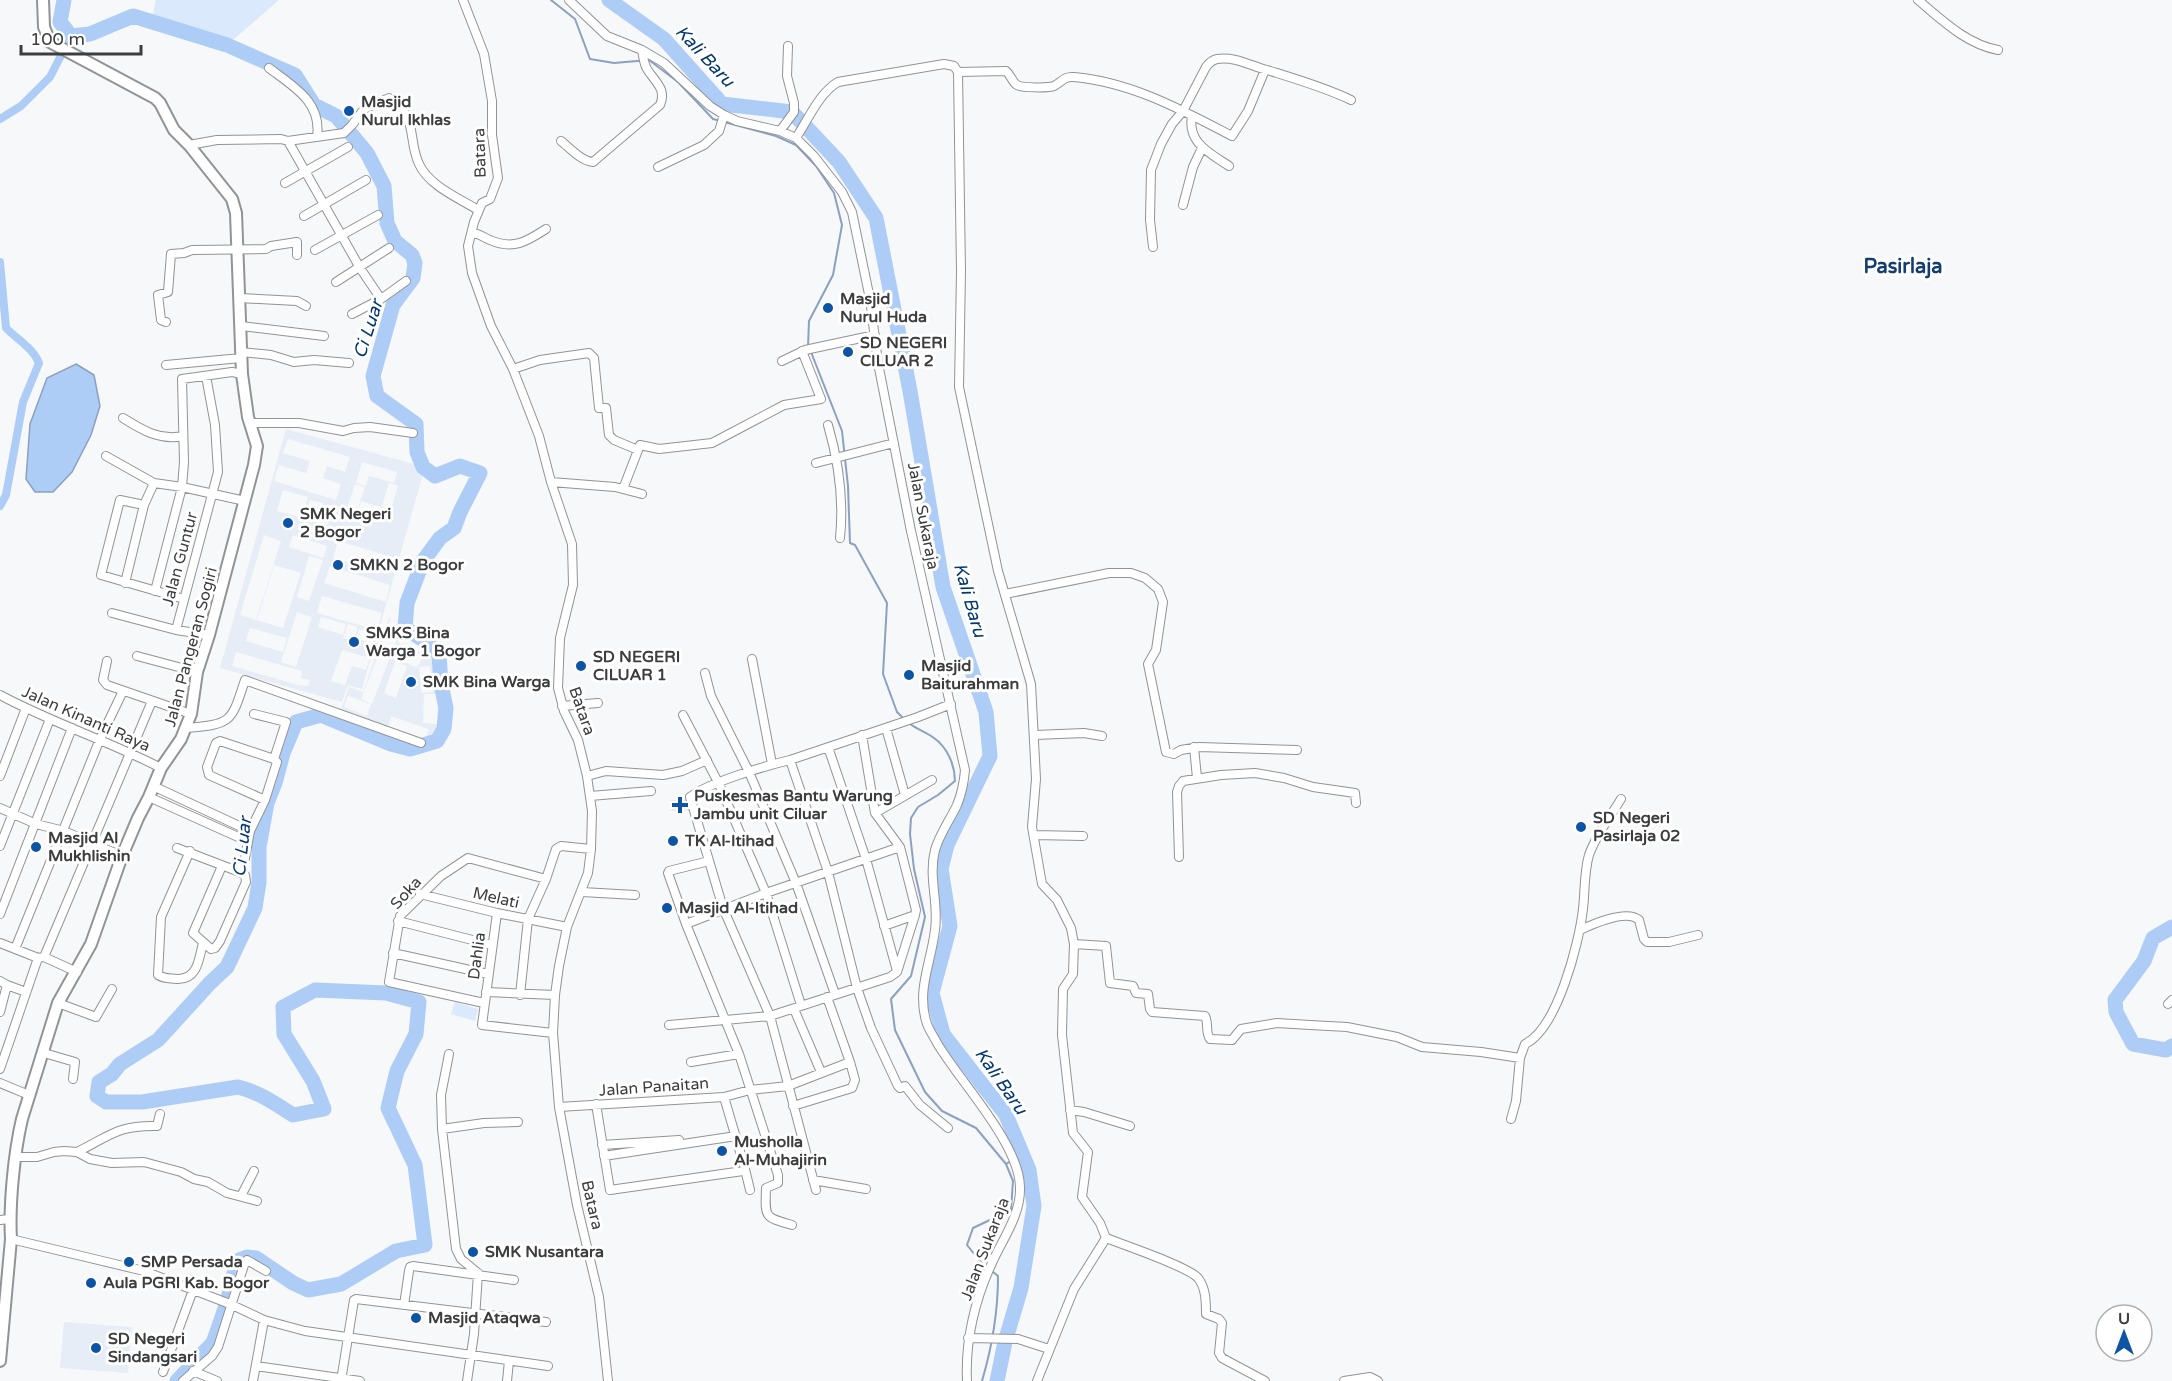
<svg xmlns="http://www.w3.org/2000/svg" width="2172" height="1381" font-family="'Varela Round',sans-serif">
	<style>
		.built { fill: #e7edf6; fill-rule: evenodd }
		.green { fill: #dae9fc }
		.water { fill: #adccf6; stroke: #8ba1bf; stroke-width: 1.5 }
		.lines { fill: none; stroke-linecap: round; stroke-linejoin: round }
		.stream { stroke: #8ba1bf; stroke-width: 2 }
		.canal { stroke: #adccf6; stroke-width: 8 }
		.river { stroke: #adccf6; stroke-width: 15 }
		.street-casing { stroke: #929396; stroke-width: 10 }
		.secondary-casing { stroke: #929396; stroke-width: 14 }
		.street { stroke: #fff; stroke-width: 8 }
		.secondary { stroke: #fff; stroke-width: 10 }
		.poi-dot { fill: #0e54a4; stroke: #fff; stroke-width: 2 }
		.labels { text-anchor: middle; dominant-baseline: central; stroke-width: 6; stroke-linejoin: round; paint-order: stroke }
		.poi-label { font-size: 16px; font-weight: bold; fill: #3c3d3e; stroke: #fff; text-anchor: start }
		.street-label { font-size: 16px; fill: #3c3d3e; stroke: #fff }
		.water-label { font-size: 18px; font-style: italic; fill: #033873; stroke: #fff }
		.quarter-label { font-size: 20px; font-weight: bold; fill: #143d71; stroke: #fff }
	</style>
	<rect width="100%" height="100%" fill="#f6f8fa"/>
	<!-- built -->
	<path class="built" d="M286 429 425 467 362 689 348 685 342 702 220 668ZM288 439 350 457 345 472 327 466 323 478 341 484 336 500 274 481 279 465 306 473 310 461 283 453ZM362 462 397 472 394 483 369 476 366 486 356 483ZM389 483 398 486 391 509 382 506ZM355 484 365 487 358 508 348 505ZM283 490 308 497 302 518 277 511ZM310 500 323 503 319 515 306 512ZM361 501 384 508 380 519 358 513ZM319 519 328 522 324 535 315 532ZM264 535 281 541 256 620 240 615ZM293 535 327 546 323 558 289 547ZM338 541 392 557 387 574 333 558ZM309 556 323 560 309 601 297 597ZM274 565 301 573 283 628 257 620ZM330 566 390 585 386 602 324 583ZM322 596 382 613 377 630 317 613ZM297 612 312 617 296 667 281 662ZM321 617 346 624 343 635 318 627ZM348 624 358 627 354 641 343 638ZM250 628 287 638 283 652 246 641ZM359 629 377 634 374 644 356 638ZM342 650 370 658 366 670 352 666 345 685 331 681ZM236 652 302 671 301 678 310 680 308 686 298 685 232 666Z
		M389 618 406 624 398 643 432 657 444 696 442 726 435 745 340 713 349 687 363 692ZM391 619 402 624 396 638 385 633ZM386 635 397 639 372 704 361 699ZM398 646 423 656 417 668 393 657ZM395 662 407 666 396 698 384 693ZM430 666 433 692 422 693 419 667ZM424 694H438L437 724 423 723ZM348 696 371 704 367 716 344 707ZM391 716 429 729 425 740 388 727Z
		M688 799 690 810 671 811 670 800Z
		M64 1322 132 1327 128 1373 60 1368Z"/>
	<!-- green -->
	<path class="green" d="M156 0H279L227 45 151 23Z
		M455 1002 478 1009 475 1021 451 1014Z"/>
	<!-- water -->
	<path class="water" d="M76 364 94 375 100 406 91 435 72 472 53 492H35L26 479 30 424 47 378Z"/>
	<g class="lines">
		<!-- stream -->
		<path class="stream" d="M551 0 575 19 590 59 614 63 649 60 678 82 713 119 776 136 796 145 816 166 834 193 842 225 833 275 809 321 808 347
			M811 352 842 431 848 486 850 543 855 545 887 603 883 674 897 712 904 719
			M909 723C916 729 926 732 934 738 947 747 955 765 955 781L938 795 918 807 911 818 910 834 914 869 925 917 911 976 891 999 895 1030 925 1092 942 1111 976 1128 1006 1164 1013 1181 1011 1210 973 1228 967 1245 979 1260 988 1268
			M1006 1164 1023 1154
			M982 1381C992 1347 998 1312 998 1276L992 1271"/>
		<!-- canal -->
		<path class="canal" d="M0 119 21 106 50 77 71 36
			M0 262 6 328C18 340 33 348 39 363L23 402 6 495 0 506"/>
		<!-- river -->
		<path class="river" d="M64 0 60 22 71 36 90 34 133 16 227 45 295 75 314 105 336 116 367 153 384 186 387 223 395 241 412 255 415 263 413 278 393 305 373 376 377 396 416 424 417 452 423 467 435 476 460 466 480 473 460 512 454 528 440 538 423 561 407 603 405 628 428 643 439 655 441 684 446 708 444 729 437 741 410 749 391 744 321 715 296 722 283 753 275 783 267 803 259 847V882L255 908 227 967 210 983 158 1040 120 1064 112 1074 99 1082 97 1096 106 1102H142L238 1087C259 1092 276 1104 293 1115L324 1109 313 1081 284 1034 283 1007 315 990 386 993 419 1002 416 1034 397 1071 388 1108 415 1165 425 1245 396 1251 341 1284 308 1290 293 1283 256 1258 247 1257 239 1260 235 1269 227 1303 213 1343 177 1381
			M609 0 664 39 722 104 792 112 839 162 876 218 910 391 943 587 986 712 990 756 947 845 941 869 950 926 932 993 943 1034 1006 1115 1029 1170 1034 1206 1021 1288 1005 1342 997 1381
			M2172 927 2153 938 2144 961 2115 1000 2116 1012 2133 1044 2166 1050 2172 1046"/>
		<!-- street casing -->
		<g class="street-casing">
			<path id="street" d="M463 0 484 54 492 101V135L498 178 490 199 482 203 474 222 468 246 472 273 491 326 513 369 539 436 551 482 572 544 573 585 560 638 558 688 564 711 578 740 587 776 592 811 591 849 588 873 567 927 559 966 555 995 553 1033 559 1107 577 1205 599 1297 608 1381
				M569 0 607 36 642 50 664 63 710 106 724 115 737 121 780 131 796 138 814 156 842 192 852 212 870 299 878 363 911 531 965 770C964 782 962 793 957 805 950 820 940 833 935 850 928 877 939 903 935 930 931 963 916 991 927 1024 929 1030 934 1037 937 1043 960 1082 1019 1143 1020 1187 1021 1215 1003 1238 992 1263 975 1299 965 1341 967 1381
				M1918 0C1942 20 1966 44 1998 50
				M269 68C294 87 322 102 317 137
				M958 72 1006 71C1011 75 1012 82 1017 85 1022 88 1049 88 1054 86 1062 82 1064 76 1074 77 1131 82 1182 110 1232 136L1248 111 1265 70
				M1192 116C1187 143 1210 153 1229 166
				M780 131 794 112V103L787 76 788 46
				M796 138C808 120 819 93 838 82L944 64 954 66 958 72 961 271 959 387 998 571 1031 684 1036 779 1032 827 1042 884 1057 900 1071 928 1074 944 1073 974 1063 989 1062 1035 1073 1133 1088 1152 1082 1197 1100 1223 1106 1238 1074 1289 1037 1381
				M288 141 360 268 381 299
				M561 141C570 148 581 161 593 162L660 105C667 89 655 82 647 69 644 64 643 56 642 50
				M189 145 217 140 281 139 288 141 344 133 352 125 364 109 389 98C419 117 407 138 419 164 429 186 459 198 478 210
				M658 167 704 145 719 131 724 115
				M285 183 348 147
				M1183 205 1193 167 1202 148
				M304 216 366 180
				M472 233C482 234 482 237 490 240 513 250 526 242 546 229
				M1153 247 1150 220 1151 170 1161 144 1172 124 1183 111 1206 67C1209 63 1212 60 1217 59 1235 56 1251 66 1267 70 1296 79 1324 87 1351 100
				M315 250 378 215
				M336 282 389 248
				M239 298 297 301 306 306
				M352 314 381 299 406 281
				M166 322 161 320 158 295 168 292 171 254 184 253 192 250 266 249 271 246 297 242V255
				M241 326 324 336
				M241 352 271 355 294 362 314 360 349 363
				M782 361 805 350 875 335
				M166 365 241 358
				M513 369 540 360 589 353 594 358 599 408H606L609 435 614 440 638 450
				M123 418C142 430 160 441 183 436
				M251 423H299L343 431 354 428 370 427 413 433
				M828 425C839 463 844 499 840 538
				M106 456 154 483
				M816 463 894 443
				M551 482 615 487 642 494
				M623 489 640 445 659 449 712 443 784 405 821 399 802 351
				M144 505 120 500 101 575 184 599
				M125 583 144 505 154 483 182 487 245 501
				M155 591 182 487 184 462 182 379 232 372 242 374
				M1005 594 1109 573H1131L1145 578 1158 589 1163 602 1156 650 1148 664 1166 752 1174 754 1181 750 1199 747 1297 750
				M112 613 176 630 209 635
				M176 630 218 472 215 425 206 376
				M137 656 197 672
				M752 659 772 764
				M107 661 103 680 107 685 191 714
				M705 673 711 696 749 772 796 883 835 994
				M0 695C52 723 109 741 161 768
				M562 706 598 703
				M683 715 719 784 766 893 801 1005
				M186 728C232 724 231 723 245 680L421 743
				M886 728 905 795
				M862 735 875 813 900 847 916 910 915 915 884 926
				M1035 735 1084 733 1102 736
				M828 747 866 859 897 971
				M1194 747 1197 778
				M790 760 828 872 857 988 871 1028 898 1086 900 1088 905 1086 920 1105 948 1128
				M0 776 26 708
				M587 776 606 771 663 775 682 771 707 760
				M153 786 250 831
				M590 796 651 791
				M149 797 247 841
				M265 800 209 775 207 767 216 743 220 741 274 759
				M0 808 36 824 64 831 122 856
				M875 813 932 780
				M1034 835 1083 836
				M0 846 50 719
				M177 848 237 871
				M190 851 161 917 158 975C164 979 170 978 177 979 198 980 199 958 203 943
				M1179 857 1177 792 1179 786 1183 781 1221 775 1255 773 1284 778 1313 787 1355 793 1356 803
				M222 866 193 933 211 949 215 948 220 941 246 882 245 875 237 871 245 858 250 831 265 800 277 762 274 759 286 722 254 714
				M582 892 635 895
				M420 894 497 913 567 927
				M497 913 482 1025 553 1033
				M0 914 72 728
				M398 921 492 945
				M686 924 668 873 669 871 709 861
				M1580 930C1593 924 1627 909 1639 920L1644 939 1647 942H1669L1698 935
				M0 943 38 958
				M1074 944 1106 946 1110 983 1133 986 1136 993 1148 994 1150 1009 1152 1012 1205 1016C1209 1023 1205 1032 1210 1039L1232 1040 1241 1029 1277 1023 1310 1025 1347 1027 1397 1037 1422 1047 1481 1052 1520 1058 1525 1044C1557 1029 1579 944 1583 909 1585 892 1584 871 1589 855 1596 835 1610 817 1621 799
				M15 949 100 739 123 691
				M393 953 488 974
				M44 957 77 972
				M0 981 7 985 0 1012
				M7 985 26 992
				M486 992 555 995
				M520 995 528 919 546 879 556 849 561 846 591 849
				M58 1003 96 1017 112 989
				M484 1003 389 982 400 916 441 876 468 858 546 879
				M2168 1004 2172 1000
				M794 1009 821 1072
				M669 1025 770 1016 890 977 897 972 915 915
				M44 1053 75 1062 73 1079
				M449 1054 441 1095 442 1129 456 1249 461 1259 478 1273
				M691 1062 739 1054
				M0 1069 38 958 44 957 152 701
				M0 1083 29 1095
				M724 1097 744 1165 750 1190
				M596 1104 610 1190 743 1171 745 1169
				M793 1106 852 1088 855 1080 850 1062
				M559 1107 724 1097 750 1090 788 1086 850 1062 827 997
				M1070 1110 1084 1112 1130 1126
				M1511 1119 1516 1101 1520 1058
				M442 1129 484 1123 518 1122
				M602 1145 679 1140
				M77 1152C110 1136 117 1125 157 1126L160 1114
				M604 1156 736 1136
				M17 1157H37L54 1152 64 1151 77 1152 90 1159 112 1163 144 1162 181 1172 194 1179 208 1182 227 1193 257 1201
				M813 1180 866 1189
				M816 1190 770 1016 723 908 690 797C710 782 765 766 790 760L918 717 951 704
				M241 1196 254 1171
				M0 1220 10 1219
				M792 1225C764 1217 765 1218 766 1188L778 1183V1175L739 1054 686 924 766 893 900 847
				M1106 1238C1124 1245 1187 1266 1198 1278 1206 1288 1206 1302 1206 1314L1219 1319 1222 1323 1219 1353 1222 1358 1265 1381
				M11 1239 144 1271 230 1304 264 1320 305 1331 548 1366
				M404 1305 409 1271 410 1267 413 1266 514 1280
				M968 1338 1018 1339 1049 1349
				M256 1366 360 1381
				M193 1371 217 1381
				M163 1372 193 1290
				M183 1381 212 1356 218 1347 245 1262 247 1260 266 1271
				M253 1381 264 1320
				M341 1381 354 1300 356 1299 546 1322
				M467 1381 474 1334 478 1273
				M507 1381 509 1361
				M1344 1381 1370 1377 1378 1381"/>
		</g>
		<!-- secondary casing -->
		<g class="secondary-casing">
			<path id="secondary" d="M0 1361 11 1239C9 1205 14 1153 22 1119L58 1003 91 944 122 856 138 818 149 797 161 768 181 739 191 714 197 672 209 635 254 465 257 446 248 417 242 374 236 213 232 199 189 145 174 130 160 103 155 98 50 42 44 27 43 0"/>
		</g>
		<!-- street -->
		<use href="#street" class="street"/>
		<!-- secondary -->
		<use href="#secondary" class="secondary"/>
	</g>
	<!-- markers -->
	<g class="poi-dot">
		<circle cx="349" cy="111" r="6"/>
		<circle cx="828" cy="308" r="6"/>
		<circle cx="848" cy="352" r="6"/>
		<circle cx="288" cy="523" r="6"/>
		<circle cx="338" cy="565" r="6"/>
		<circle cx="354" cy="642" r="6"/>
		<circle cx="581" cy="666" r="6"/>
		<circle cx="909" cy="675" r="6"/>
		<circle cx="411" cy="682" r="6"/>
		<path d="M677 796h6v6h6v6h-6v6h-6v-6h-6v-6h6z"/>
		<circle cx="1581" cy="827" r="6"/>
		<circle cx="673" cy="841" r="6"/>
		<circle cx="36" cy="847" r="6"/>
		<circle cx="667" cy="908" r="6"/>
		<circle cx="722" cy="1151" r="6"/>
		<circle cx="473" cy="1252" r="6"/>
		<circle cx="129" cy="1262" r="6"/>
		<circle cx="91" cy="1283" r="6"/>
		<circle cx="416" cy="1318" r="6"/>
		<circle cx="96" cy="1348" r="6"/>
	</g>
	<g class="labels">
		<!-- poi labels -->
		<g class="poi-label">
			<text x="361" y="102">Masjid<tspan x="361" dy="18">Nurul Ikhlas</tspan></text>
			<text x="840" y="299">Masjid<tspan x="840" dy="18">Nurul Huda</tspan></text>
			<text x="860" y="343">SD NEGERI<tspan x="860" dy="18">CILUAR 2</tspan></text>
			<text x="300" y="514">SMK Negeri<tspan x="300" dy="18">2 Bogor</tspan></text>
			<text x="350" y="565">SMKN 2 Bogor</text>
			<text x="366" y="633">SMKS Bina<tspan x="366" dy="18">Warga 1 Bogor</tspan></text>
			<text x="593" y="657">SD NEGERI<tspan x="593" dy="18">CILUAR 1</tspan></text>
			<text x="921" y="666">Masjid<tspan x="921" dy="18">Baiturahman</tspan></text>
			<text x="423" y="682">SMK Bina Warga</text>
			<text x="694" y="796">Puskesmas Bantu Warung<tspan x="694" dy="18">Jambu unit Ciluar</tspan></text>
			<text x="1593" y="818">SD Negeri<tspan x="1593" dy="18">Pasirlaja 02</tspan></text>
			<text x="48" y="838">Masjid Al<tspan x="48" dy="18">Mukhlishin</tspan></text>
			<text x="685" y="841">TK Al-Itihad</text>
			<text x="679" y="908">Masjid Al-Itihad</text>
			<text x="734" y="1142">Musholla<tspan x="734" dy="18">Al-Muhajirin</tspan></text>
			<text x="485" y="1252">SMK Nusantara</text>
			<text x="141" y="1262">SMP Persada</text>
			<text x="103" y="1283">Aula PGRI Kab. Bogor</text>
			<text x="428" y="1318">Masjid Ataqwa</text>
			<text x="108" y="1339">SD Negeri<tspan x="108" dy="18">Sindangsari</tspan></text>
		</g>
		<!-- street labels -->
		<g class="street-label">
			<text transform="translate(480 153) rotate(-92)">Batara</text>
			<text transform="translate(923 516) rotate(79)">Jalan Sukaraja</text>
			<text transform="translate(180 559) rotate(-75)">Jalan Guntur</text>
			<text transform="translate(191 647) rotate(-75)">Jalan Pangeran Sogiri</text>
			<text transform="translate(582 711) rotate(71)">Batara</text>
			<text transform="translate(86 719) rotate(24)">Jalan Kinanti Raya</text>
			<text transform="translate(406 893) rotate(-48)">Soka</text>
			<text transform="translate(496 898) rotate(13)">Melati</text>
			<text transform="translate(477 956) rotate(-82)">Dahlia</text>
			<text transform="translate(654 1087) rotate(-4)">Jalan Panaitan</text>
			<text transform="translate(592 1205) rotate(77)">Batara</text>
			<text transform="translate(985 1249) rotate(-69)">Jalan Sukaraja</text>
		</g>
		<!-- water labels -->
		<g class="water-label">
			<text transform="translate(705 56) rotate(47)">Kali Baru</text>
			<text transform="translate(368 329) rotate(-72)">Ci Luar</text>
			<text transform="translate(970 600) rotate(74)">Kali Baru</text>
			<text transform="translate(242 847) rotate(-84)">Ci Luar</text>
			<text transform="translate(1001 1081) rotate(55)">Kali Baru</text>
		</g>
		<!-- quarter labels -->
		<g class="quarter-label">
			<text x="1903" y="267">Pasirlaja</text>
		</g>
	</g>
	<!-- north arrow -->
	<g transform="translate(2124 1333)"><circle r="28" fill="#ffffff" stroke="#b1b1b2" stroke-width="1.5"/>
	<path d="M0-4.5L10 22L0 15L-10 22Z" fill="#0e54a4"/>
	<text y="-9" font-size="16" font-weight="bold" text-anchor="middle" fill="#3c3d3e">U</text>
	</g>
	<!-- scale -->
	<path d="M21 45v9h120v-9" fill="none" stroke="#3c3d3e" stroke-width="3"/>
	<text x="30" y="45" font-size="18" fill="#3c3d3e" stroke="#ffffff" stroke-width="4.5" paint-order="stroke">100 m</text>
</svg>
